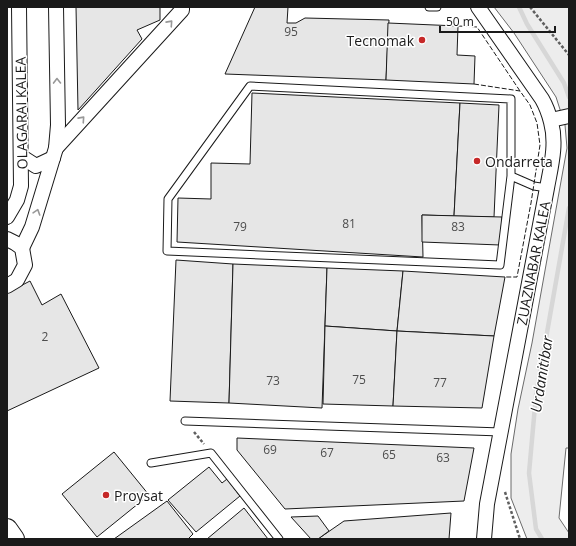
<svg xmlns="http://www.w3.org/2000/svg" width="576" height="546" font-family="'Open Sans',sans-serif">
<rect width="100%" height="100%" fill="#fff"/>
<!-- built -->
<path fill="#ededed" stroke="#6a6a6a" d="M 494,7 L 569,7 L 569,448 L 566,448 L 559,518 L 569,533 L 569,539 L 527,539 L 511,498 L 511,454 L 518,409 L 532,343 L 567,148 L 565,125 L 556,97 L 514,33 Z"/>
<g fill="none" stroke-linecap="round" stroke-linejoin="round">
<!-- stream -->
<g stroke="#d7d7d7" stroke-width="4.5">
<path d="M 519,7 L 527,24 L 564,83 L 569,97"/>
<path d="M 542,539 L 536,529 L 529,473 L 536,395 L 569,208"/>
</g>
</g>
<!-- building -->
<g fill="#e6e6e6" stroke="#1a1a1a">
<path d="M 76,7 L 160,7 L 160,20 L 137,30 L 142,39 L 78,110 Z"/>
<path d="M 255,7 L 288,7 L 287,23 L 296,23 L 305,18 L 389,20 L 386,80 L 225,74 Z"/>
<path d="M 388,23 L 458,26 L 457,55 L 475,56 L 474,84 L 386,80 Z"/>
<path d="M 252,93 L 460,103 L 454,216 L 422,215 L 423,257 L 177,242 L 178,198 L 211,199 L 211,163 L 250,164 Z"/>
<path d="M 460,103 L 499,105 L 494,217 L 454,216 Z"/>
<path d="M 422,215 L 502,217 L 500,245 L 422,242 Z"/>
<path d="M 176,260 L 233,264 L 229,403 L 170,401 Z"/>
<path d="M 233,264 L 327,268 L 322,408 L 229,403 Z"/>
<path d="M 327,268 L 403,271 L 397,331 L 325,326 Z"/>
<path d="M 403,271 L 505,277 L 494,336 L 397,331 Z"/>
<path d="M 30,281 L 42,305 L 61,294 L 99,368 L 7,411 L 7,293 Z"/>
<path d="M 325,326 L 397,331 L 393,406 L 323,404 Z"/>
<path d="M 397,331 L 494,336 L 482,408 L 393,406 Z"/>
<path d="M 237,438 L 474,448 L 464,501 L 285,509 L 237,450 Z"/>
<path d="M 114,452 L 149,495 L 97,537 L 62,494 Z"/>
<path d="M 209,467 L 222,483 L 227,479 L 240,496 L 196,532 L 168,500 Z"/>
<path d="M 167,501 L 193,534 L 188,539 L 114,539 Z"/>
<path d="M 244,508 L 268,539 L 207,539 Z"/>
<path d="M 451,513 L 449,539 L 318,539 L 344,521 Z"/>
<path d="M 318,516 L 329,531 L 318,539 L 311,539 L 291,517 Z"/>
</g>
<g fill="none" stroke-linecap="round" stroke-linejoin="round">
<!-- lane casing -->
<g stroke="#1a1a1a" stroke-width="9">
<g id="lane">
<path d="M 429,7 L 437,7"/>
<path d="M 511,176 L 500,265 L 167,251 L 168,199 L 250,86 L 511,99 L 511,176 L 534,186 L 547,188"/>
<path d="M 185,421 L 501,432"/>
<path d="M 151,463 L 211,453 L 279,539"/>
</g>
</g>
<!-- street casing -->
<g stroke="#1a1a1a" stroke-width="16">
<g id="street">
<path d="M 478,7 L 542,99 C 546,106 549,114 551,122 C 557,144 551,166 547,188 L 487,504 L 484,539"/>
<path d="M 551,120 L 569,116"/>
<path d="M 56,148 L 182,10 L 182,7"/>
<path d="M 22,157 L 36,166 L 53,158"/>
<path d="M 7,217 L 17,200 L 21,186 L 19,7"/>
<path d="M 7,239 L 15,243 L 22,248 L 25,265 L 17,280 L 7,286"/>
<path d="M 22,248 L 32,227 L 56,148 L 58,125 L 56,7"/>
</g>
</g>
<!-- secondary casing -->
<g stroke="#1a1a1a" stroke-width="22">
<path id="secondary" d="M 7,529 L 14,539"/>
</g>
<!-- path -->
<g stroke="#5f5f5f" stroke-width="2.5" stroke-dasharray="3 2" stroke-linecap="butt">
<path d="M 530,7 L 569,55"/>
<path d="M 194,432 L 204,444"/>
<path d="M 505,492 L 520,539"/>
</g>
<!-- lane -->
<use href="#lane" stroke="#fff" stroke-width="7"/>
<!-- street -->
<use href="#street" stroke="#fff" stroke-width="14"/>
<!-- secondary -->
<use href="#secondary" stroke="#fff" stroke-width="20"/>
<!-- fence -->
<g stroke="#1a1a1a" stroke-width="1" stroke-dasharray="5 2" stroke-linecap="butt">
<path d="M 458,26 L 477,27 L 520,91"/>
<path d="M 474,84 L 520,91 L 530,105 L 537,123 L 540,145 L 531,203 L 517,277 L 505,277"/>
</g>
</g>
<!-- one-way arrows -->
<defs><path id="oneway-chevron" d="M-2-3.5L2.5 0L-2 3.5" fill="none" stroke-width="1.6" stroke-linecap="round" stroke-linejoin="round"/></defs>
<g stroke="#989898">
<use href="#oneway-chevron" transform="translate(170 23) rotate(-48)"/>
<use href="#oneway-chevron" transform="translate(57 81) rotate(-91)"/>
<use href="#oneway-chevron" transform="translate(82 119) rotate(-48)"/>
<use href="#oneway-chevron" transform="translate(37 212) rotate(-72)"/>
</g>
<!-- markers -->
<g fill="#c62828" stroke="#fff" stroke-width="1.5">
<circle cx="422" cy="40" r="4"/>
<circle cx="477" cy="161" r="4"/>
<circle cx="106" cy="495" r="4"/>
</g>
<g text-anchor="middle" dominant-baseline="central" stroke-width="3" stroke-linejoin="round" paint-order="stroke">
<!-- number labels -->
<g font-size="12" fill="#4d4d4d">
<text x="291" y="31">95</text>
<text x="349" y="223">81</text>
<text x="240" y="226">79</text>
<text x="458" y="226">83</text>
<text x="45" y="336">2</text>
<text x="359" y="379">75</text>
<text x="273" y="380">73</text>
<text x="440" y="382">77</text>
<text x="270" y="449">69</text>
<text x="327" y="452">67</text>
<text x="389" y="454">65</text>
<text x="443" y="457">63</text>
</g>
<!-- poi labels -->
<g font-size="14" fill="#1a1a1a" stroke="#fff" text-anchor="start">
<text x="414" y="40" text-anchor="end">Tecnomak</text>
<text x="485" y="161">Ondarreta</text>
<text x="114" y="495">Proysat</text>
</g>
<!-- street labels -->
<g font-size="14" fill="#1a1a1a" stroke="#fff">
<text transform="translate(21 113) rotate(-91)">OLAGARAI KALEA</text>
<text transform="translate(533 263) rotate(-79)">ZUAZNABAR KALEA</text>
</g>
<!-- water labels -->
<g font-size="15" font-style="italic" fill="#1a1a1a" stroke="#fff">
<text transform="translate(541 374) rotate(-81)">Urdanitibar</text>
</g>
</g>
<!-- border -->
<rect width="576" height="546" fill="none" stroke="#1a1a1a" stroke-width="16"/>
<!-- scale -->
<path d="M440 26v6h115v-6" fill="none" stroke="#1a1a1a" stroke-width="2"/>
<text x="446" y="26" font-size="12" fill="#1a1a1a" stroke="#ffffff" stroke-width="3" paint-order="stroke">50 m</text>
</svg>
